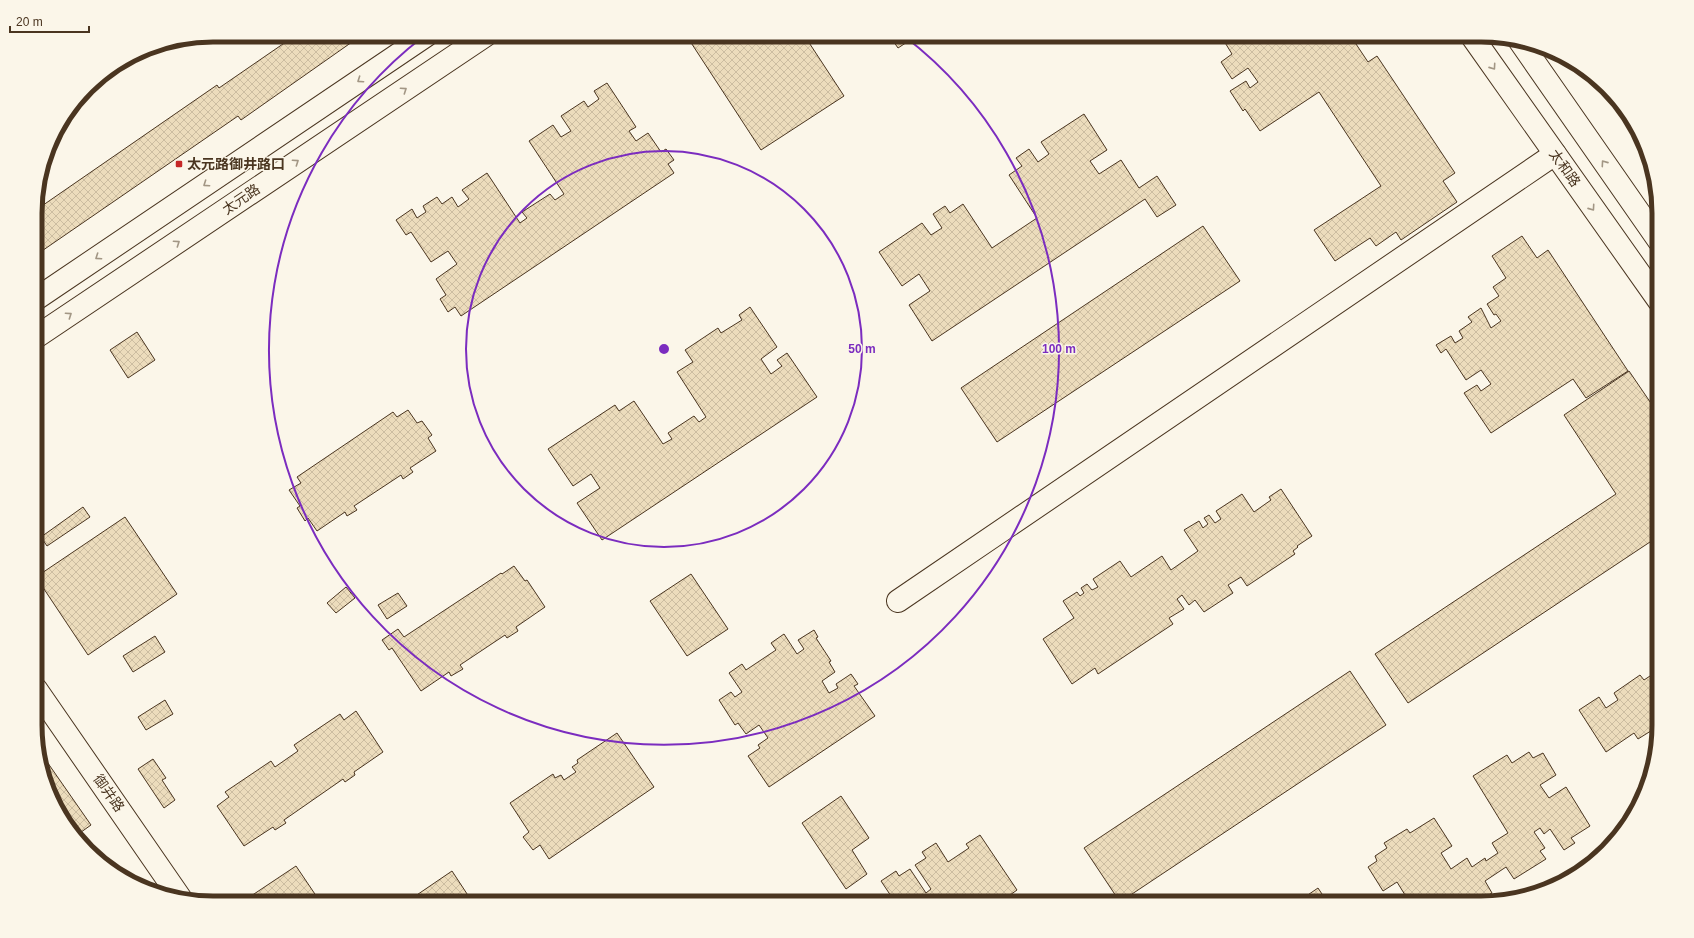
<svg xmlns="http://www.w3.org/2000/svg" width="1694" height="938" font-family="Helvetica,'Noto Sans SC',sans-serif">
<defs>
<pattern id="building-cross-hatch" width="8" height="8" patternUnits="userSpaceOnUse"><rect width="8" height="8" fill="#ecdcbc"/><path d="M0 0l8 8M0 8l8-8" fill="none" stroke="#ccbda1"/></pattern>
</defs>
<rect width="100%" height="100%" fill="#fbf6e9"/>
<!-- building -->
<g fill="url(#building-cross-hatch)" stroke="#4a3520">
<path d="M 296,35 L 362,35 L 241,120 L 238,116 L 36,255 L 36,210 L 217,85 L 219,88 Z"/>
<path d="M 686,35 L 804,35 L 844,96 L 761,150 Z"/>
<path d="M 889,35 L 918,35 L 898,48 Z"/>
<path d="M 924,35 L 932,35 L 926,39 Z"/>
<path d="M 1228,35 L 1317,35 L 1320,40 L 1328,35 L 1350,35 L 1368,62 L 1377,56 L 1455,173 L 1443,181 L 1457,202 L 1401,240 L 1396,232 L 1376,246 L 1370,238 L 1335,261 L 1314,230 L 1381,186 L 1319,92 L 1260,131 L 1245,109 L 1243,111 L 1230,91 L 1246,81 L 1250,88 L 1258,82 L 1248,68 L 1232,79 L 1221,62 L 1232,54 L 1224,41 L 1230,37 Z"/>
<path d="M 607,83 L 636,127 L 629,131 L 636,141 L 648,133 L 661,152 L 666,149 L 674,160 L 668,164 L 674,173 L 461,316 L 455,307 L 448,312 L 440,299 L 446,295 L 436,279 L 457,264 L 448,251 L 431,262 L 411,232 L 406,235 L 396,220 L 412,209 L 417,218 L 426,212 L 423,206 L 437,197 L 442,204 L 452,197 L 458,207 L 469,199 L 462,190 L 487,173 L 520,223 L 527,218 L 522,212 L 550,194 L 555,200 L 564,194 L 529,141 L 553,125 L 561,137 L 571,131 L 561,116 L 584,101 L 588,107 L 599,99 L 594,91 Z"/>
<path d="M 1084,114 L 1107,150 L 1090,161 L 1099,174 L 1121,160 L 1139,188 L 1157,176 L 1176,205 L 1157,217 L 1145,199 L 932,341 L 909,305 L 930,291 L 919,274 L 902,286 L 879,252 L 922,223 L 931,235 L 942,228 L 933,214 L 945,206 L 950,213 L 963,204 L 992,248 L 1037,218 L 1009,175 L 1022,166 L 1016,158 L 1029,149 L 1038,162 L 1049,154 L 1041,142 Z"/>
<path d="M 1203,226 L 1240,281 L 997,442 L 961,388 Z"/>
<path d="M 1522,236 L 1537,258 L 1548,250 L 1628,371 L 1586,398 L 1573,379 L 1491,433 L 1464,393 L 1477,385 L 1481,391 L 1491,384 L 1481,370 L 1466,380 L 1446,349 L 1441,353 L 1436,345 L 1451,336 L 1455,343 L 1463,338 L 1459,331 L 1472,322 L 1468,317 L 1481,308 L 1491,328 L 1501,321 L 1496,314 L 1494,315 L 1487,304 L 1499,296 L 1493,287 L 1506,278 L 1492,256 Z"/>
<path d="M 750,307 L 777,347 L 761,359 L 771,374 L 782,366 L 777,360 L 787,353 L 817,397 L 602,540 L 577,503 L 600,488 L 591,474 L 573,486 L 548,449 L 615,405 L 619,411 L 634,401 L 663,444 L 672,439 L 668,433 L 694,416 L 699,422 L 706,417 L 677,372 L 693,362 L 685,350 L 718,328 L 721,333 L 742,320 L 739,315 Z"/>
<path d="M 137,332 L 155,360 L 128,378 L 110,350 Z"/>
<path d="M 1629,371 L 1659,415 L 1659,536 L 1408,703 L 1375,654 L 1616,494 L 1564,415 Z"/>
<path d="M 408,410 L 417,423 L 422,421 L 432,435 L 428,438 L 436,451 L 410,468 L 413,472 L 403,479 L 401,475 L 354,506 L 357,510 L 347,516 L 345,512 L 317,531 L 308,518 L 305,521 L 297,508 L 300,506 L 289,490 L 301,483 L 297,477 L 393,412 L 397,417 Z"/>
<path d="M 1281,489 L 1312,536 L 1297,546 L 1298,547 L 1293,551 L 1295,554 L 1247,586 L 1241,577 L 1228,585 L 1233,593 L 1204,612 L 1195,600 L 1189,605 L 1182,595 L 1177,599 L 1184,609 L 1169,618 L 1173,624 L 1098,674 L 1095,668 L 1072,684 L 1043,639 L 1074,618 L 1063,601 L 1077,592 L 1080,596 L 1084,593 L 1081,588 L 1087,584 L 1092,590 L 1098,587 L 1093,579 L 1120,561 L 1131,577 L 1162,556 L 1171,570 L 1198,551 L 1184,530 L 1199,521 L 1203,528 L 1208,524 L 1204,518 L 1209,515 L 1215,523 L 1221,519 L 1216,511 L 1242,494 L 1254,512 L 1271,500 L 1269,497 Z"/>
<path d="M 83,507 L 90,517 L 47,546 L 41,537 Z"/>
<path d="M 125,517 L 177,594 L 88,655 L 36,577 Z"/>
<path d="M 514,566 L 525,581 L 527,580 L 545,607 L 516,627 L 518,631 L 507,638 L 505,635 L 460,665 L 463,669 L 451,676 L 449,672 L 421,691 L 392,648 L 389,650 L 382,640 L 398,629 L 404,637 L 501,573 L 502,574 Z"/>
<path d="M 691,574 L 728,629 L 687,656 L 650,601 Z"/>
<path d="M 346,587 L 355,598 L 336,613 L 327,603 Z"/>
<path d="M 398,593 L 407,606 L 387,619 L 378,605 Z"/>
<path d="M 814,630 L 818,637 L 816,638 L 831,661 L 829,662 L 835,672 L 822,681 L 829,693 L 838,688 L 836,684 L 851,674 L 858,684 L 854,686 L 875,716 L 769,787 L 748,756 L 760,748 L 758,745 L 768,738 L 759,725 L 746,734 L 738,723 L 735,725 L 719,700 L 731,692 L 735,697 L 742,692 L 729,673 L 742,664 L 746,670 L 776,650 L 771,643 L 784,634 L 797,654 L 804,649 L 798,640 Z"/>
<path d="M 155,636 L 165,652 L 133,672 L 123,656 Z"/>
<path d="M 1659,657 L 1659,665 L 1655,660 Z"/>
<path d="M 1659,670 L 1659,733 L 1657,734 L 1654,729 L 1638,739 L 1634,733 L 1606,752 L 1579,710 L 1599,697 L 1606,708 L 1618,700 L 1614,693 L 1640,675 L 1644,680 Z"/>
<path d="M 1350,671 L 1386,725 L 1120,902 L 1084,848 Z"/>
<path d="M 165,700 L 173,714 L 146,730 L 138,717 Z"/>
<path d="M 356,711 L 383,752 L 354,772 L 355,775 L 345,782 L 343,779 L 284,820 L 286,823 L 275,830 L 273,827 L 244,846 L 217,806 L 229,797 L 225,792 L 271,761 L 275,767 L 298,751 L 294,745 L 340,714 L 344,720 Z"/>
<path d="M 617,733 L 654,787 L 549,859 L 540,845 L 533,850 L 523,837 L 529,832 L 510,803 L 553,774 L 555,778 L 561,775 L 564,780 L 576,772 L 572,767 L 578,763 L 577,760 Z"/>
<path d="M 36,746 L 91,825 L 77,835 L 65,824 Z"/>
<path d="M 1529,752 L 1533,758 L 1543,753 L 1556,775 L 1540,785 L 1549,798 L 1566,787 L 1590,826 L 1571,838 L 1575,843 L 1564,850 L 1550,829 L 1544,834 L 1540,828 L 1534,832 L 1545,848 L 1540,851 L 1546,859 L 1514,879 L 1506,867 L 1485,881 L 1492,893 L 1476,903 L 1445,903 L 1441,897 L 1435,901 L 1437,903 L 1410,903 L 1397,882 L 1383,891 L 1368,867 L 1377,861 L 1375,856 L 1387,848 L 1384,843 L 1407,829 L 1410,833 L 1434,818 L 1452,846 L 1441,853 L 1451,869 L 1467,858 L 1472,867 L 1485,858 L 1486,861 L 1498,853 L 1492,843 L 1508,833 L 1473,776 L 1507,755 L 1512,763 Z"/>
<path d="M 153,759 L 166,778 L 162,780 L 175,800 L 164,808 L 138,769 Z"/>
<path d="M 841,796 L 869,838 L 852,850 L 867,874 L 846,889 L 802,823 Z"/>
<path d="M 980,835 L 1017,890 L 999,903 L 887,903 L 893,899 L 881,881 L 896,871 L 899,876 L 910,869 L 926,893 L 931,889 L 915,865 L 926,858 L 922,852 L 936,843 L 948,862 L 969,848 L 966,844 Z"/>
<path d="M 296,866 L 321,903 L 256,903 L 251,896 Z"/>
<path d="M 452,871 L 473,903 L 405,903 Z"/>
<path d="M 1318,888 L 1328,903 L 1296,903 Z"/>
</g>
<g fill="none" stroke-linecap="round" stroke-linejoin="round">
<!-- minor casing -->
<g stroke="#4a3520" stroke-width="24">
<path id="minor" d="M 898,601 L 1555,154"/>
</g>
<!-- tertiary casing -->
<g stroke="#4a3520" stroke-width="24">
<path id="tertiary" d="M 36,689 L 181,899"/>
</g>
<!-- secondary casing -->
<g stroke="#4a3520" stroke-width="24">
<g id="secondary">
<path d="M 1471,35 L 1659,301"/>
<path d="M 1519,40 L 1659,241"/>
<path d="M 36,299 L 427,35"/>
<path d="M 36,337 L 486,35"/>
</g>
</g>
<!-- minor -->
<use href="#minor" stroke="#fbf6e9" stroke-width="22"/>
<!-- tertiary -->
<use href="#tertiary" stroke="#fbf6e9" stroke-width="22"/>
<!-- secondary -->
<use href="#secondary" stroke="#fbf6e9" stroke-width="22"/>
</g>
<!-- one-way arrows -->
<defs><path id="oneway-chevron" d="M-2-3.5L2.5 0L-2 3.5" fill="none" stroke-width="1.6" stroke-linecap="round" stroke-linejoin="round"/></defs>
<g stroke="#a29684">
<use href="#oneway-chevron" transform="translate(1493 67) rotate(55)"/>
<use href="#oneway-chevron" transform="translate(360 80) rotate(146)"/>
<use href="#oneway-chevron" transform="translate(404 90) rotate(-34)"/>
<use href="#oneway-chevron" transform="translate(296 162) rotate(-34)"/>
<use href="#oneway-chevron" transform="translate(1604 163) rotate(-125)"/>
<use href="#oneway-chevron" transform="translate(206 184) rotate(146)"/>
<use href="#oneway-chevron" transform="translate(1592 208) rotate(55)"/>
<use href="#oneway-chevron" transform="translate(177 243) rotate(-34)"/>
<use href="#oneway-chevron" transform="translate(98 257) rotate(146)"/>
<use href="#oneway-chevron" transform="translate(69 315) rotate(-34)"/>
</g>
<!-- distance rings -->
<g fill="none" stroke="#7b2cbf" stroke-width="2">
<circle cx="664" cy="349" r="198"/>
<path d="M904 36A395 395 0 1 1 424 36"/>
</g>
<!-- markers -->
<rect fill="#c62828" stroke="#fbf6e9" stroke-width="1.5" x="175" y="160" width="8" height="8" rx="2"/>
<g text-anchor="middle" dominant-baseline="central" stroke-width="3" stroke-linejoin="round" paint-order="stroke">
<!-- poi labels -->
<g font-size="14" font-weight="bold" fill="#4a3520" stroke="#fbf6e9" text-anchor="start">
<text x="187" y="164">太元路御井路口</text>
</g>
<!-- street labels -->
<g font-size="14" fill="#4a3520" stroke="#fbf6e9">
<text transform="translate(1565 168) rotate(55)">太和路</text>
<text transform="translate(241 199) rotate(-34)">太元路</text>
<text transform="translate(109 793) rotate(55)">御井路</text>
</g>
</g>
<!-- crop -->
<path d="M0 0H1694V938H0ZM213 42H1481A171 171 0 0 1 1652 213V725A171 171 0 0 1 1481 896H213A171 171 0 0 1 42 725V213A171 171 0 0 1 213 42Z" fill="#fbf6e9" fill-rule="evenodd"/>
<path fill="none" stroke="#4a3520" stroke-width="5" d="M213 42H1481A171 171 0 0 1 1652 213V725A171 171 0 0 1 1481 896H213A171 171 0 0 1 42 725V213A171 171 0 0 1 213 42Z"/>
<circle cx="664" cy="349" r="6" fill="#7b2cbf" stroke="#fbf6e9" stroke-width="2"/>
<g font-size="12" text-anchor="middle" font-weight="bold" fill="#7b2cbf" stroke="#fbf6e9" stroke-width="3" stroke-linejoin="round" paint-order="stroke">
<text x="862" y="353">50 m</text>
<text x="1059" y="353">100 m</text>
</g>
<!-- scale -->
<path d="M10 26v6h79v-6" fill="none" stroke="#4a3520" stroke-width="2"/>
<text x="16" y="26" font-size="12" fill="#4a3520" stroke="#fbf6e9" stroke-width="3" paint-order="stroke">20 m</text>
</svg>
